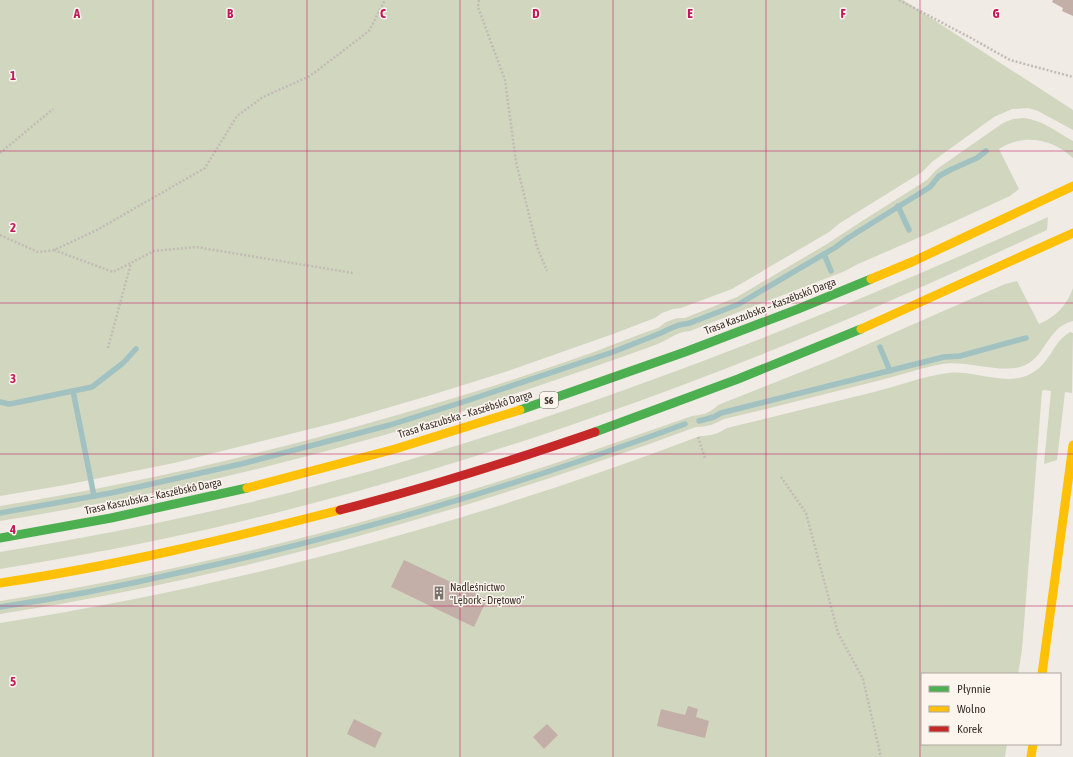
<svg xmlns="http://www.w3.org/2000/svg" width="1073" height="757" font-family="'Asap Condensed',sans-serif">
<rect width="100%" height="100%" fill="#f0ebe5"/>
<!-- green -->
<g fill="#d1d6bf">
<path d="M 0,0 L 903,0 L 1073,110 L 1073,130 L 1038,111 L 1028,108 L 1012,109 L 994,117 L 933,161 L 922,172 L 840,223 L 829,232 L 732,289 L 681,308 L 673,309 L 662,313 L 655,318 L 613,334 L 505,372 L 428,396 L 342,421 L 174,463 L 65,485 L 0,496 Z"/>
<path d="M 1024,118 C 1042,120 1057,132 1073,141 L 1073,158 C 1053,139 1023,133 999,149 L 1019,189 L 1010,196 L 927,234 L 858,264 L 845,271 L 690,331 C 679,332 673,336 664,341 C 654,346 643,349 633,353 C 577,373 520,392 463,411 C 312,459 156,496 0,521 L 0,506 C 154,481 305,444 454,398 C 501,384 548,368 594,352 C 615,344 637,335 658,328 L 666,322 L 677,318 L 685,318 L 737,297 L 827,244 L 862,221 L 927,180 L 937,169 L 1003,123 L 1013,119 Z"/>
<path d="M 1048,217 L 1047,230 C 973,264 899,298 824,329 C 694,383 562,431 427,471 C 337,498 245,522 153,541 C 102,552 51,560 0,569 L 0,552 C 97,536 193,517 288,493 C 549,427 802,328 1048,217 Z"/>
<path d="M 1017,281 L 1039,324 C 1056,317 1067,305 1073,288 L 1073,321 C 1046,327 1046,360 1020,367 C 998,373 966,360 942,364 C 920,368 898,376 877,381 C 826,394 775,407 724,419 C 715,424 707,427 696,427 C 470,510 238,577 0,614 L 0,601 C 141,578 281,546 418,506 C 511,479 601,448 692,416 C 703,415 710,413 718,405 L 834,359 L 1005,284 Z"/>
<path d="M 1070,332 L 1073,333 L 1072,393 L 1065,392 L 1057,460 L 1044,464 L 1051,391 L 1044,390 L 1042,391 L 1022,650 L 1018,674 L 922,674 L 922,744 L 1007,744 L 1005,757 L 0,757 L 0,623 C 239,585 474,522 700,436 C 710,436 718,434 727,428 C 776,416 825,404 874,392 C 898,386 923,376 948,373 C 973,370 1001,385 1026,376 C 1051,366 1051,343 1070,332 Z"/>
</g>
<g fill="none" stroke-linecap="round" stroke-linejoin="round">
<!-- stream -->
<g stroke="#a1c2c1" stroke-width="5.5">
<path d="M 898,206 L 909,230"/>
<path d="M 824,254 L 831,271"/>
<path d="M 880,347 L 890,371"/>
<path d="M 73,391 L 94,496"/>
<path d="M 0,402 L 9,404 L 15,403 L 92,387 L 123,363 L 136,349"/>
<path d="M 699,421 L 714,417 L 721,413 L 944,357 L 960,356 L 1026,338"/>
<path d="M 0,513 L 111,493 L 241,464 L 390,425 L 463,402 L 613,352 L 661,333 L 669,329 L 679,325 L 690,323 L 739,304 L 836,247 L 848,238 L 930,187 L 939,176 L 952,169 L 977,158 L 986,151"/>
<path d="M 0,607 C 61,598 122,586 182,572 C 353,535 521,484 685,424"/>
</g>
</g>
<!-- building -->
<g fill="#c3afa7">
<path d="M 1053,0 L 1073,0 L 1073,16 L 1062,11 L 1063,8 L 1052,2 Z"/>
<path d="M 404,560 L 487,599 L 474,627 L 391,587 Z"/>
<path d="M 688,706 L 698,709 L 696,717 L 709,721 L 705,738 L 657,726 L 661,709 L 685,715 Z"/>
<path d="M 354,719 L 382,733 L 375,748 L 347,734 Z"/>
<path d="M 547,724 L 558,735 L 544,749 L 533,737 Z"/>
</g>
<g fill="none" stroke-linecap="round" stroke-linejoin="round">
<!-- path -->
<g stroke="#c2bbb6" stroke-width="2.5" stroke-dasharray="2 2" stroke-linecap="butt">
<path d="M 479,0 L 478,7 L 505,80 L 516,162 L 537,247 L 547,271"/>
<path d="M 899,0 L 971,38 L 1010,60 L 1073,77"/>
<path d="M 0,153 L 53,109"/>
<path d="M 0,235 L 38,252 L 54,250 L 97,230 L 205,168 L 237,116 L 263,97 L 310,76 L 369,31 L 385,0"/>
<path d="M 54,250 L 113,272 L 154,251 L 196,247 L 353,273"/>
<path d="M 108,348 L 131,263"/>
<path d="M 698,437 L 705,458"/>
<path d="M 781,477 L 806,513 L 838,633 L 863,679 L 881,757"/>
</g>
<!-- fast -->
<g stroke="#4caf50" stroke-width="9">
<path d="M 520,410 L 685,352 L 798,309 L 871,279"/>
<path d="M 595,432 L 738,379 L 861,329"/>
<path d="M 0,538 L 111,518 L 247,488"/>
</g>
<!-- slow -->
<g stroke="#ffc107" stroke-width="9">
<path d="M 871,279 L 914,261 L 1073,186"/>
<path d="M 861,329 L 1073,233"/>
<path d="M 247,488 L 395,449 L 520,410"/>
<path d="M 0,583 C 115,566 228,539 340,510"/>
<path d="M 1042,674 L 1073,445"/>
<path d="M 1031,757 L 1033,744"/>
</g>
<!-- jam -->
<path stroke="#c62828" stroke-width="9" d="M 340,510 C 426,488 511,461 595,432"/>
</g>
<!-- grid -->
<path fill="none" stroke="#c2185b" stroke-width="1" stroke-opacity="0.55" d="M 153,0 L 153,757M 307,0 L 307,757M 460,0 L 460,757M 613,0 L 613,757M 766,0 L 766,757M 920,0 L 920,757M 0,151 L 1073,151M 0,303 L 1073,303M 0,454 L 1073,454M 0,606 L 1073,606"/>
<!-- icons -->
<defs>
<g id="building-bare" transform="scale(1.08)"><path d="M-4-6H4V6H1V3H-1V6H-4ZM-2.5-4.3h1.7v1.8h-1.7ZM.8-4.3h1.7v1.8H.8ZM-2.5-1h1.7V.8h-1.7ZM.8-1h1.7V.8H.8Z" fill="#7a716c" stroke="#fbf5ee" stroke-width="2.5" paint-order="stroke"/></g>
</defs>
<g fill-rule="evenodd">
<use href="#building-bare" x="439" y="593"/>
</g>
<g text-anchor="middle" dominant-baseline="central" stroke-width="3" stroke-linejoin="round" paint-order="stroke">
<!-- shield labels -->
<rect fill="#fbf5ee" stroke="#756b66" stroke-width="1" x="540" y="392" width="18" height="16" rx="3"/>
<g font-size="10" font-weight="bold" fill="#3b302b">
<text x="549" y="400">S6</text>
</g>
<!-- street labels -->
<g font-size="11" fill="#3b302b" stroke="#fbf5ee">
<text transform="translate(770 306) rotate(-21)">Trasa Kaszubska – Kaszëbskô Darga</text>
<text transform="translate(465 414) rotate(-17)">Trasa Kaszubska – Kaszëbskô Darga</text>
<text transform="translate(153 496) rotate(-12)">Trasa Kaszubska – Kaszëbskô Darga</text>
</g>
<!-- poi labels -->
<g font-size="11" fill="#3b302b" stroke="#fbf5ee" text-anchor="start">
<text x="450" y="587">Nadleśnictwo<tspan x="450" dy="13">"Lębork - Drętowo"</tspan></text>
</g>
</g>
<g font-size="13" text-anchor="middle" font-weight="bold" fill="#c2185b" stroke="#fbf5ee" stroke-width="3" stroke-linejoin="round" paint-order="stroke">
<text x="77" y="18">A</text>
<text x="230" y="18">B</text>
<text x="383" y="18">C</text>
<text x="536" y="18">D</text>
<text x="690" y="18">E</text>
<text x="843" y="18">F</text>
<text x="996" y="18">G</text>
<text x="13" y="80">1</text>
<text x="13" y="232">2</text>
<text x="13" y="383">3</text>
<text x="13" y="534">4</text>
<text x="13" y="686">5</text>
</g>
<!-- legend -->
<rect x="921" y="673" width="140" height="72" fill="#fbf5ee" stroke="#aea6a0"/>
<rect x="929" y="686" width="20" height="6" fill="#4caf50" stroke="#aea6a0"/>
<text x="957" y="693" font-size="12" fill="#3b302b">Płynnie</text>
<rect x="929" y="706" width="20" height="6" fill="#ffc107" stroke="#aea6a0"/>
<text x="957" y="713" font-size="12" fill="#3b302b">Wolno</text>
<rect x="929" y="726" width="20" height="6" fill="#c62828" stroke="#aea6a0"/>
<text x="957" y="733" font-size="12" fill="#3b302b">Korek</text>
</svg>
